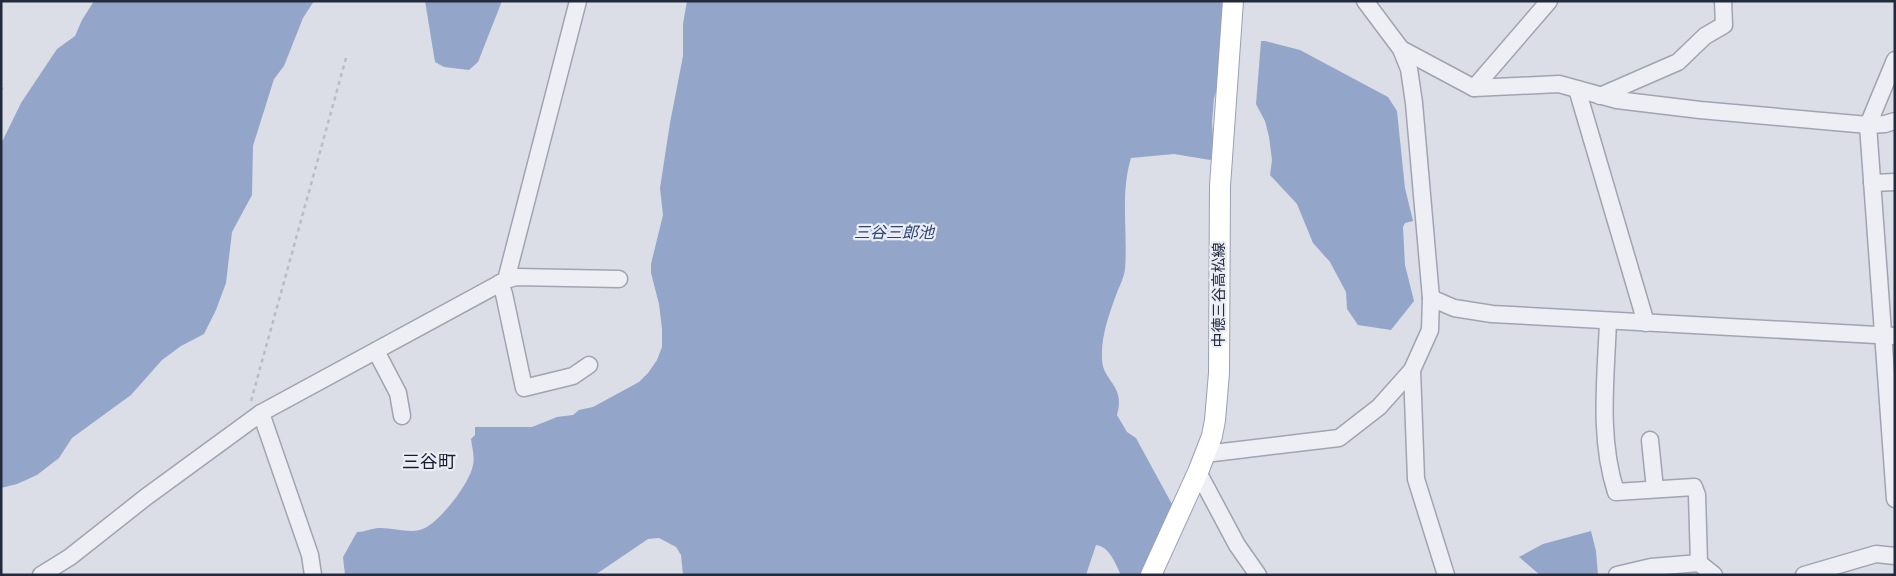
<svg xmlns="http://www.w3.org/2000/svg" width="1896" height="576" font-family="'DejaVu Sans','Noto Sans JP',sans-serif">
<rect width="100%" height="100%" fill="#dbdee7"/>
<!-- water -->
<g fill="#93a6ca">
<path d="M 94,1 L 314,1 L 303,18 L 284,66 L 274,79 L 253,146 L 252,195 L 232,232 L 226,283 L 216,310 L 204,334 L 181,346 L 162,360 L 131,395 L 72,438 L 59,458 L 37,475 L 17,484 L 1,488 L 1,144 L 21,103 L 57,49 L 75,36 L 82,20 Z"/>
<path d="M 425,1 L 502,1 L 478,62 L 469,70 L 444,67 L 435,62 Z"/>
<path d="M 687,1 L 1224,1 L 1219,84 L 1214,98 L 1212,122 L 1214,157 L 1210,160 L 1174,154 L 1131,158 C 1120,194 1128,232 1125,269 C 1124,278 1119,287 1116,295 C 1109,315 1101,336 1102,358 C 1102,382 1126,384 1117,415 L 1127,432 L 1136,438 L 1173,506 L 1140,575 L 1121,575 C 1115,563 1110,547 1096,545 L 1086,575 L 683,575 L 681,555 L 676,547 L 659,538 L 648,539 L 595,575 L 345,575 L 343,557 L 357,532 C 365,532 372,528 379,528 C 393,527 412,535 425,528 C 441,520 470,483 473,465 C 475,456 472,448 471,439 L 475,435 L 475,427 L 532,427 L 557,417 L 573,415 L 579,410 L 593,407 L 639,382 L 648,373 L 657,360 L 662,347 L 662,329 L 659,304 L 651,273 L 651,264 L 663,215 L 660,188 L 670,123 L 683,56 L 683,24 Z"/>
<path d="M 1261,41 L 1265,41 L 1300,50 L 1388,97 L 1397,111 L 1405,188 L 1413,221 L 1405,223 L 1403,227 L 1405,265 L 1414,301 L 1391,330 L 1358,325 L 1347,309 L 1346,292 L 1330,262 L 1313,243 L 1297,204 L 1270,175 L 1272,160 L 1269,137 L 1265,121 L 1256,104 Z"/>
<path d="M 1591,531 L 1596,551 L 1598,575 L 1540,575 L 1519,557 L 1543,544 Z"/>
</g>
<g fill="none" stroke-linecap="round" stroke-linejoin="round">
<!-- minor casing -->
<g stroke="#a0a4b1" stroke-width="19">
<g id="minor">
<path d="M 1401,49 L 1474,88 L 1559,84 L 1617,100 L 1700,110 L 1868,125 L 1895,499"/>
<path d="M 1895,60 L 1868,125 L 1885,124 L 1895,121"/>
<path d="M 1474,88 L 1549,1"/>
<path d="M 1577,89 L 1646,323"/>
<path d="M 1600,96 L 1678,62 L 1705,36 L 1724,25 L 1723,1"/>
<path d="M 1872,183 L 1895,182"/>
<path d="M 506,280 L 516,277 L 619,279"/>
<path d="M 500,283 L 504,294 L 524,388 L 573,376 L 589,365"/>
<path d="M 1431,298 L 1454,308 L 1492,314 L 1895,336"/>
<path d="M 1608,321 C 1606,377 1598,437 1616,492 L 1694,487 L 1697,495 L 1699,563 L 1714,575"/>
<path d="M 376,351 L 398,393 L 402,416"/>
<path d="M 1412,370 L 1416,479 L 1446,575"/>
<path d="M 261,413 L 506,280 L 578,1"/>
<path d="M 1650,440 L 1655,489"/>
<path d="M 1205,454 L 1339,438 L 1379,407 L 1412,370 L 1430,330 L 1431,298 L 1414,103 L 1409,69 L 1401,49 L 1365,1"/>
<path d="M 1198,472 L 1237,545 L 1258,575"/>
<path d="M 41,575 L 70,557 L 146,497 L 261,413 L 310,555 L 313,575"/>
<path d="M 1617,575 L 1651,567 L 1699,563"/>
<path d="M 1804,575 L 1876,554 L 1895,556"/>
</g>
</g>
<!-- major casing -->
<g stroke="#99a0b3" stroke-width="22">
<path id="major" d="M 1151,575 L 1198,472 L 1212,436 L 1215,420 L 1219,373 L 1220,186 L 1233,1"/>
</g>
<!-- path -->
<g stroke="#b9bcc5" stroke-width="2.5" stroke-dasharray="4 4" stroke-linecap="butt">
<path d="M 1,88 L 3,89"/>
<path d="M 251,401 L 346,58"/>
</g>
<!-- minor -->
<use href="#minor" stroke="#eeeff5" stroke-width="16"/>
<!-- major -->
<use href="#major" stroke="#fff" stroke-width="20"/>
</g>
<g text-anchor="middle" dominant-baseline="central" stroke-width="4.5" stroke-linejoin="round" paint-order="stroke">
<!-- street labels -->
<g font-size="15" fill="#242a3d" stroke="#eaedf4">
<text transform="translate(1219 295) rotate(-90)">中徳三谷高松線</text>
</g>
<!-- water labels -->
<g font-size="16" font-style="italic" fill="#2c4374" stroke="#eaedf4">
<text x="894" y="232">三谷三郎池</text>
</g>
<!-- quarter labels -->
<g font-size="18" fill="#171c2e" stroke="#eaedf4">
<text x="429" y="461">三谷町</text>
</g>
</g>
<!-- border -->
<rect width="1896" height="576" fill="none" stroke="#242a3d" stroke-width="5"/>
</svg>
